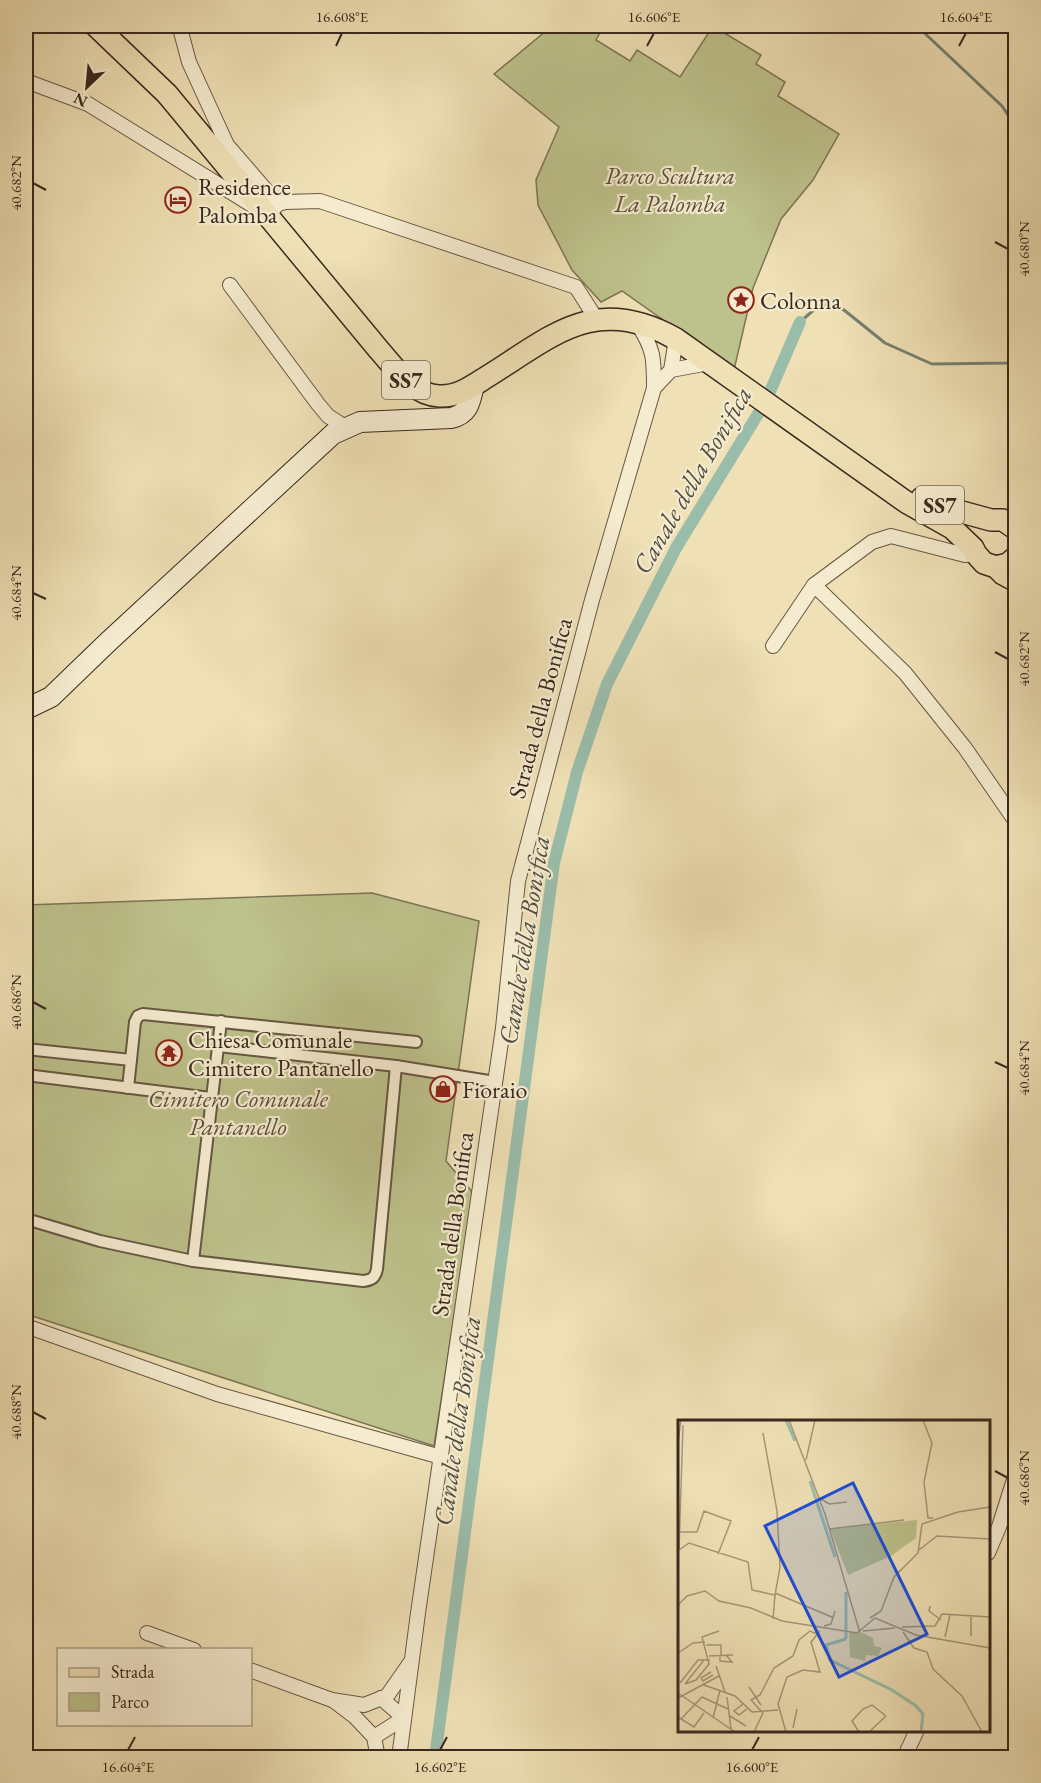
<svg xmlns="http://www.w3.org/2000/svg" width="1041" height="1783" font-family="'EB Garamond',serif">
<rect width="100%" height="100%" fill="#efe0b5"/>
<filter id="stains"><feTurbulence type="fractalNoise" baseFrequency=".00333" numOctaves="4"/><feColorMatrix values="0 0 0 0 .2 0 0 0 0 .09 0 0 0 0 .02 0 0 0 .5 -.17"/></filter>
<radialGradient id="worn" r=".72"><stop offset=".6" stop-color="#630" stop-opacity="0"/><stop offset="1" stop-color="#630" stop-opacity=".3"/></radialGradient>
<!-- green -->
<g fill="#bdc18b" stroke="#7c7454" stroke-width="1.5">
<path d="M 552,26 L 596,26 L 602,29 L 596,40 L 630,61 L 637,50 L 680,77 L 713,26 L 761,55 L 756,64 L 785,82 L 778,96 L 839,134 L 813,180 L 781,219 L 753,288 L 734,370 L 622,291 L 601,302 L 572,270 L 538,205 L 536,180 L 559,127 L 494,74 Z"/>
<path d="M 372,893 L 479,921 L 446,1161 L 473,1193 L 434,1446 L 26,1314 L 26,905 Z"/>
</g>
<g fill="none" stroke-linecap="round" stroke-linejoin="round">
<!-- stream -->
<g stroke="#748172" stroke-width="3">
<path d="M 917,26 L 1002,106 L 1016,127"/>
<path d="M 800,322 L 816,308 L 828,304 L 844,310 L 885,343 L 932,364 L 1009,363 L 1016,359"/>
</g>
<!-- canal -->
<path stroke="#9abdab" stroke-width="12" d="M 435,1758 L 554,863 L 577,772 L 607,684 L 676,548 L 766,401 L 800,322"/>
<!-- pedestrian casing -->
<g stroke="#675643" stroke-width="14">
<g id="pedestrian">
<path d="M 218,1046 L 396,1066 L 495,1082"/>
<path d="M 26,1049 L 131,1060"/>
<path d="M 26,1075 L 211,1098"/>
<path d="M 128,1088 L 135,1022 L 138,1016 L 143,1014 L 416,1042"/>
<path d="M 26,1219 L 100,1241 L 193,1261 L 363,1281 C 372,1280 375,1278 377,1269 L 396,1066"/>
<path d="M 193,1261 L 221,1021"/>
</g>
</g>
<!-- minor casing -->
<g stroke="#675643" stroke-width="16">
<g id="minor">
<path d="M 181,26 L 181,32 L 189,62 L 227,145 L 278,204"/>
<path d="M 26,81 L 88,104 L 268,215 L 278,204 L 285,202 L 320,201 L 576,287 L 597,320"/>
<path d="M 230,285 L 318,404 L 328,416 L 345,427"/>
<path d="M 671,370 L 709,363"/>
<path d="M 654,388 L 671,370 L 676,339"/>
<path d="M 814,585 L 905,673 L 965,748 L 1016,822"/>
<path d="M 773,646 L 814,585 L 872,542 L 891,536 L 965,555 L 976,554"/>
<path d="M 26,1326 L 217,1394 L 441,1457"/>
<path d="M 988,1553 L 999,1527 L 1016,1473"/>
<path d="M 147,1633 L 194,1650"/>
<path d="M 250,1670 L 332,1700 L 364,1705 L 387,1696 L 410,1663"/>
<path d="M 334,1701 L 355,1717 L 374,1737 L 378,1758"/>
<path d="M 374,1737 L 404,1718 L 381,1698"/>
<path d="M 399,1758 L 418,1613 L 503,1028 L 518,881 L 592,600 L 654,388 C 654,358 654,349 637,323"/>
<path d="M 904,1758 L 917,1730"/>
</g>
</g>
<!-- secondary casing -->
<g stroke="#3a281d" stroke-width="22">
<path id="secondary" d="M 26,709 L 51,697 L 108,642 L 333,434 L 360,422 L 451,418 C 469,414 470,402 474,385"/>
</g>
<!-- primary casing -->
<g stroke="#3a281d" stroke-width="24">
<g id="primary">
<path d="M 96,26 L 167,94 L 379,350 C 395,368 413,395 439,396 C 457,397 471,387 485,378 C 553,336 594,293 676,339 L 906,502 L 952,528 L 973,548 L 976,554 L 984,563 L 996,567 L 1003,574 L 1016,581"/>
<path d="M 922,498 L 947,508 L 991,520 L 1003,520 L 1016,529"/>
<path d="M 996,567 L 1008,564 L 1016,557"/>
</g>
</g>
<!-- pedestrian -->
<use href="#pedestrian" stroke="#f5ebcf" stroke-width="10"/>
<!-- minor -->
<use href="#minor" stroke="#f5ebcf" stroke-width="14"/>
<!-- secondary -->
<use href="#secondary" stroke="#f5ebcf" stroke-width="20"/>
<!-- primary -->
<use href="#primary" stroke="#efe0b5" stroke-width="21"/>
</g>
<!-- ticks -->
<path fill="none" stroke="#3a281d" stroke-width="2" d="M 336,46 L 342,33M 647,46 L 654,33M 959,46 L 966,33M 33,183 L 46,190M 995,242 L 1008,249M 33,593 L 46,599M 995,652 L 1008,659M 33,1002 L 46,1009M 995,1062 L 1008,1068M 33,1412 L 46,1419M 995,1471 L 1008,1478M 128,1750 L 135,1737M 440,1750 L 447,1737M 752,1750 L 759,1737"/>
<!-- icons -->
<defs>
<g id="hotel-ring" transform="scale(1.35)"><circle r="9.5" fill="#f5ebcf" stroke="#8f2418" stroke-width="1.5"/><path d="M-6-4.5h1.5V1H6V5H4.5V3h-9V5H-6ZM-4 0a1.8 1.8 0 1 1 3.6 0ZM.5 0V-2.5h3Q6-2.5 6 0Z" fill="#8f2418"/></g>
<g id="sight-ring" transform="scale(1.35)"><circle r="9.5" fill="#f5ebcf" stroke="#8f2418" stroke-width="1.5"/><path d="M0-6L1.8-2.2L6-1.7L2.9 1.2L3.7 5.4L0 3.3L-3.7 5.4L-2.9 1.2L-6-1.7L-1.8-2.2Z" fill="#8f2418"/></g>
<g id="temple-ring" transform="scale(1.35)"><circle r="9.5" fill="#f5ebcf" stroke="#8f2418" stroke-width="1.5"/><path d="M0-6L5-2H3V0L6.5 2.5H4V6H1.5V3h-3V6H-4V2.5H-6.5L-3 0V-2H-5Z" fill="#8f2418"/></g>
<g id="shop-ring" transform="scale(1.35)"><circle r="9.5" fill="#f5ebcf" stroke="#8f2418" stroke-width="1.5"/><path d="M-5-2.5h2.3a2.7 3.5 0 0 1 5.4 0H5L5.5 6h-11ZM-1.5-2.5h3a1.5 2.3 0 0 0-3 0Z" fill="#8f2418"/></g>
</defs>
<g fill-rule="evenodd">
<use href="#hotel-ring" x="178" y="200"/>
<use href="#sight-ring" x="741" y="300"/>
<use href="#temple-ring" x="169" y="1053"/>
<use href="#shop-ring" x="443" y="1089"/>
</g>
<g text-anchor="middle" dominant-baseline="central" stroke-width="4.5" stroke-linejoin="round" paint-order="stroke">
<!-- shield labels -->
<g fill="#f5ebcf" stroke="#726252" stroke-width="1.5">
<rect x="382" y="361" width="48" height="38" rx="4.5"/>
<rect x="916" y="486" width="48" height="38" rx="4.5"/>
</g>
<g font-size="22" font-weight="bold" fill="#3a281d">
<text x="406" y="380">SS7</text>
<text x="940" y="505">SS7</text>
</g>
<!-- park labels -->
<g font-size="24" font-style="italic" fill="#5b4e38" stroke="#f5ebcf">
<text x="670" y="175">Parco Scultura<tspan x="670" dy="28">La Palomba</tspan></text>
<text x="238" y="1098">Cimitero Comunale<tspan x="238" dy="28">Pantanello</tspan></text>
</g>
<!-- poi labels -->
<g font-size="24" fill="#3a281d" stroke="#f5ebcf" text-anchor="start">
<text x="198" y="186">Residence<tspan x="198" dy="28">Palomba</tspan></text>
<text x="760" y="300">Colonna</text>
<text x="188" y="1039">Chiesa Comunale<tspan x="188" dy="28">Cimitero Pantanello</tspan></text>
<text x="462" y="1089">Fioraio</text>
</g>
<!-- street labels -->
<g font-size="24" fill="#3a281d" stroke="#f5ebcf">
<text transform="translate(540 708) rotate(-75)">Strada della Bonifica</text>
<text transform="translate(452 1224) rotate(-82)">Strada della Bonifica</text>
</g>
<!-- water labels -->
<g font-size="26" font-style="italic" fill="#524d40" stroke="#f5ebcf">
<text transform="translate(692 480) rotate(-60)">Canale della Bonifica</text>
<text transform="translate(524 940) rotate(-81)">Canale della Bonifica</text>
<text transform="translate(457 1421) rotate(-82)">Canale della Bonifica</text>
</g>
</g>
<!-- overview -->
<g transform="translate(678 1420)">
<rect width="312" height="312" fill="#efe0b5"/>
<path d="M 239,100 L 238,118 L 213,136 L 170,155 L 152,109 ZM 171,213 L 185,213 L 195,218 L 196,226 L 204,228 L 200,236 L 188,235 L 187,241 L 172,237 Z" fill="#bdc18b"/>
<path fill="none" stroke="#9abdab" stroke-width="3" d="M 108,0 L 117,21M 132,61 L 157,137M 168,219 L 148,225 L 152,240 L 214,270 L 238,286 L 245,294 L 243,312M 168,219 L 168,172"/>
<path fill="none" stroke="#a79678" stroke-width="1.5" d="M 111,0 L 147,94 L 182,213M 245,0 L 254,23 L 246,62 L 250,98 L 255,98M 85,13 L 99,91 L 102,147 L 97,175M 0,22 L 3,0M 128,40 L 137,0M 143,79 L 151,84 L 169,82M 151,109 L 226,100M 1,112 L 19,112 L 26,91 L 53,101 L 40,134M 1,130 L 11,123 L 70,142 L 74,170 L 97,175 L 95,199M 1,130 L 5,5M 241,130 L 259,116 L 312,119M 97,173 L 156,198M 0,185 L 9,176 L 27,171 L 41,181 L 73,188 L 104,201 L 179,213 L 197,198 L 238,215 L 312,228M 252,186 L 251,191 L 263,200M 293,196 L 293,216M 192,198 L 203,191 L 216,157 L 240,133 L 244,104 L 280,92 L 312,87M 146,206 L 153,204 L 157,191M 224,207 L 257,206 L 264,194 L 312,197M 185,211 L 217,208M 225,212 L 236,228 L 249,232 L 255,249 L 284,276 L 304,312M 267,217 L 272,195M 28,225 L 43,225 L 43,235M 0,233 L 15,223 L 27,222M 42,235 L 42,241 L 54,242 L 48,235M 31,236 L 55,235M 38,246 L 47,272M 33,252 L 23,258 L 25,261 L 35,255M 2,263 L 20,240 L 32,240M 7,264 L 18,260 L 31,244 L 24,217 L 41,211M 7,264 L 26,240M 26,265 L 57,276 L 74,292 L 100,290M 71,267 L 83,285M 0,273 L 57,312M 49,277 L 53,309M 0,278 L 41,256M 65,284 L 56,291 L 61,295 L 69,289M 85,293 L 73,280 L 82,275 L 96,248 L 115,236 L 121,220 L 132,211 L 139,214M 52,296 L 68,306M 0,297 L 16,307 L 26,293M 35,298 L 42,270M 3,299 L 24,277 L 50,289M 115,308 L 119,289M 76,312 L 85,293M 108,312 L 100,284 L 109,257 L 125,250 L 142,252 L 133,222 L 142,211M 181,312 L 174,301 L 185,289 L 194,285 L 208,296M 191,312 L 208,296"/>
<path fill="#1d4ed8" fill-opacity="0.15" stroke="#1d4ed8" stroke-width="3" d="M 175,63 L 249,214 L 161,257 L 87,106 Z"/>
<rect width="312" height="312" fill="none" stroke="#3a281d" stroke-width="3"/>
</g>
<!-- margin -->
<rect width="1041" height="1783" fill="none" stroke="#efe0b5" stroke-width="66"/>
<!-- legend -->
<rect x="57" y="1648" width="195" height="78" fill="#f5ebcf" stroke="#aa9d88" stroke-width="1.5"/>
<rect x="69" y="1668" width="30" height="9" fill="#efe0b5" stroke="#aa9d88" stroke-width="1.5"/>
<text x="111" y="1678" font-size="18" fill="#3a281d">Strada</text>
<rect x="69" y="1693" width="30" height="18" fill="#bdc18b" stroke="#aa9d88" stroke-width="1.5"/>
<text x="111" y="1708" font-size="18" fill="#3a281d">Parco</text>
<!-- north arrow -->
<g transform="translate(87 87) rotate(206)" stroke="#f5ebcf" stroke-width="4.5" paint-order="stroke">
<path d="M0-4.5L10 22L0 15L-10 22Z" fill="#3a281d"/>
<text y="-9" font-size="16" font-weight="bold" text-anchor="middle" fill="#3a281d">N</text>
</g>
<rect x="33" y="33" width="975" height="1717" fill="none" stroke="#3a281d" stroke-width="2"/>
<g font-size="15" text-anchor="middle" fill="#3a281d">
<text x="342" y="22">16.608°E</text>
<text x="654" y="22">16.606°E</text>
<text x="966" y="22">16.604°E</text>
<text transform="translate(16 183) rotate(-90)" y="5">40.682°N</text>
<text transform="translate(1024 249) rotate(-90)" y="5">40.680°N</text>
<text transform="translate(16 593) rotate(-90)" y="5">40.684°N</text>
<text transform="translate(1024 659) rotate(-90)" y="5">40.682°N</text>
<text transform="translate(16 1002) rotate(-90)" y="5">40.686°N</text>
<text transform="translate(1024 1068) rotate(-90)" y="5">40.684°N</text>
<text transform="translate(16 1412) rotate(-90)" y="5">40.688°N</text>
<text transform="translate(1024 1478) rotate(-90)" y="5">40.686°N</text>
<text x="128" y="1772">16.604°E</text>
<text x="440" y="1772">16.602°E</text>
<text x="752" y="1772">16.600°E</text>
</g>
<rect width="100%" height="100%" filter="url(#stains)"/>
<rect width="100%" height="100%" fill="url(#worn)"/>
</svg>
